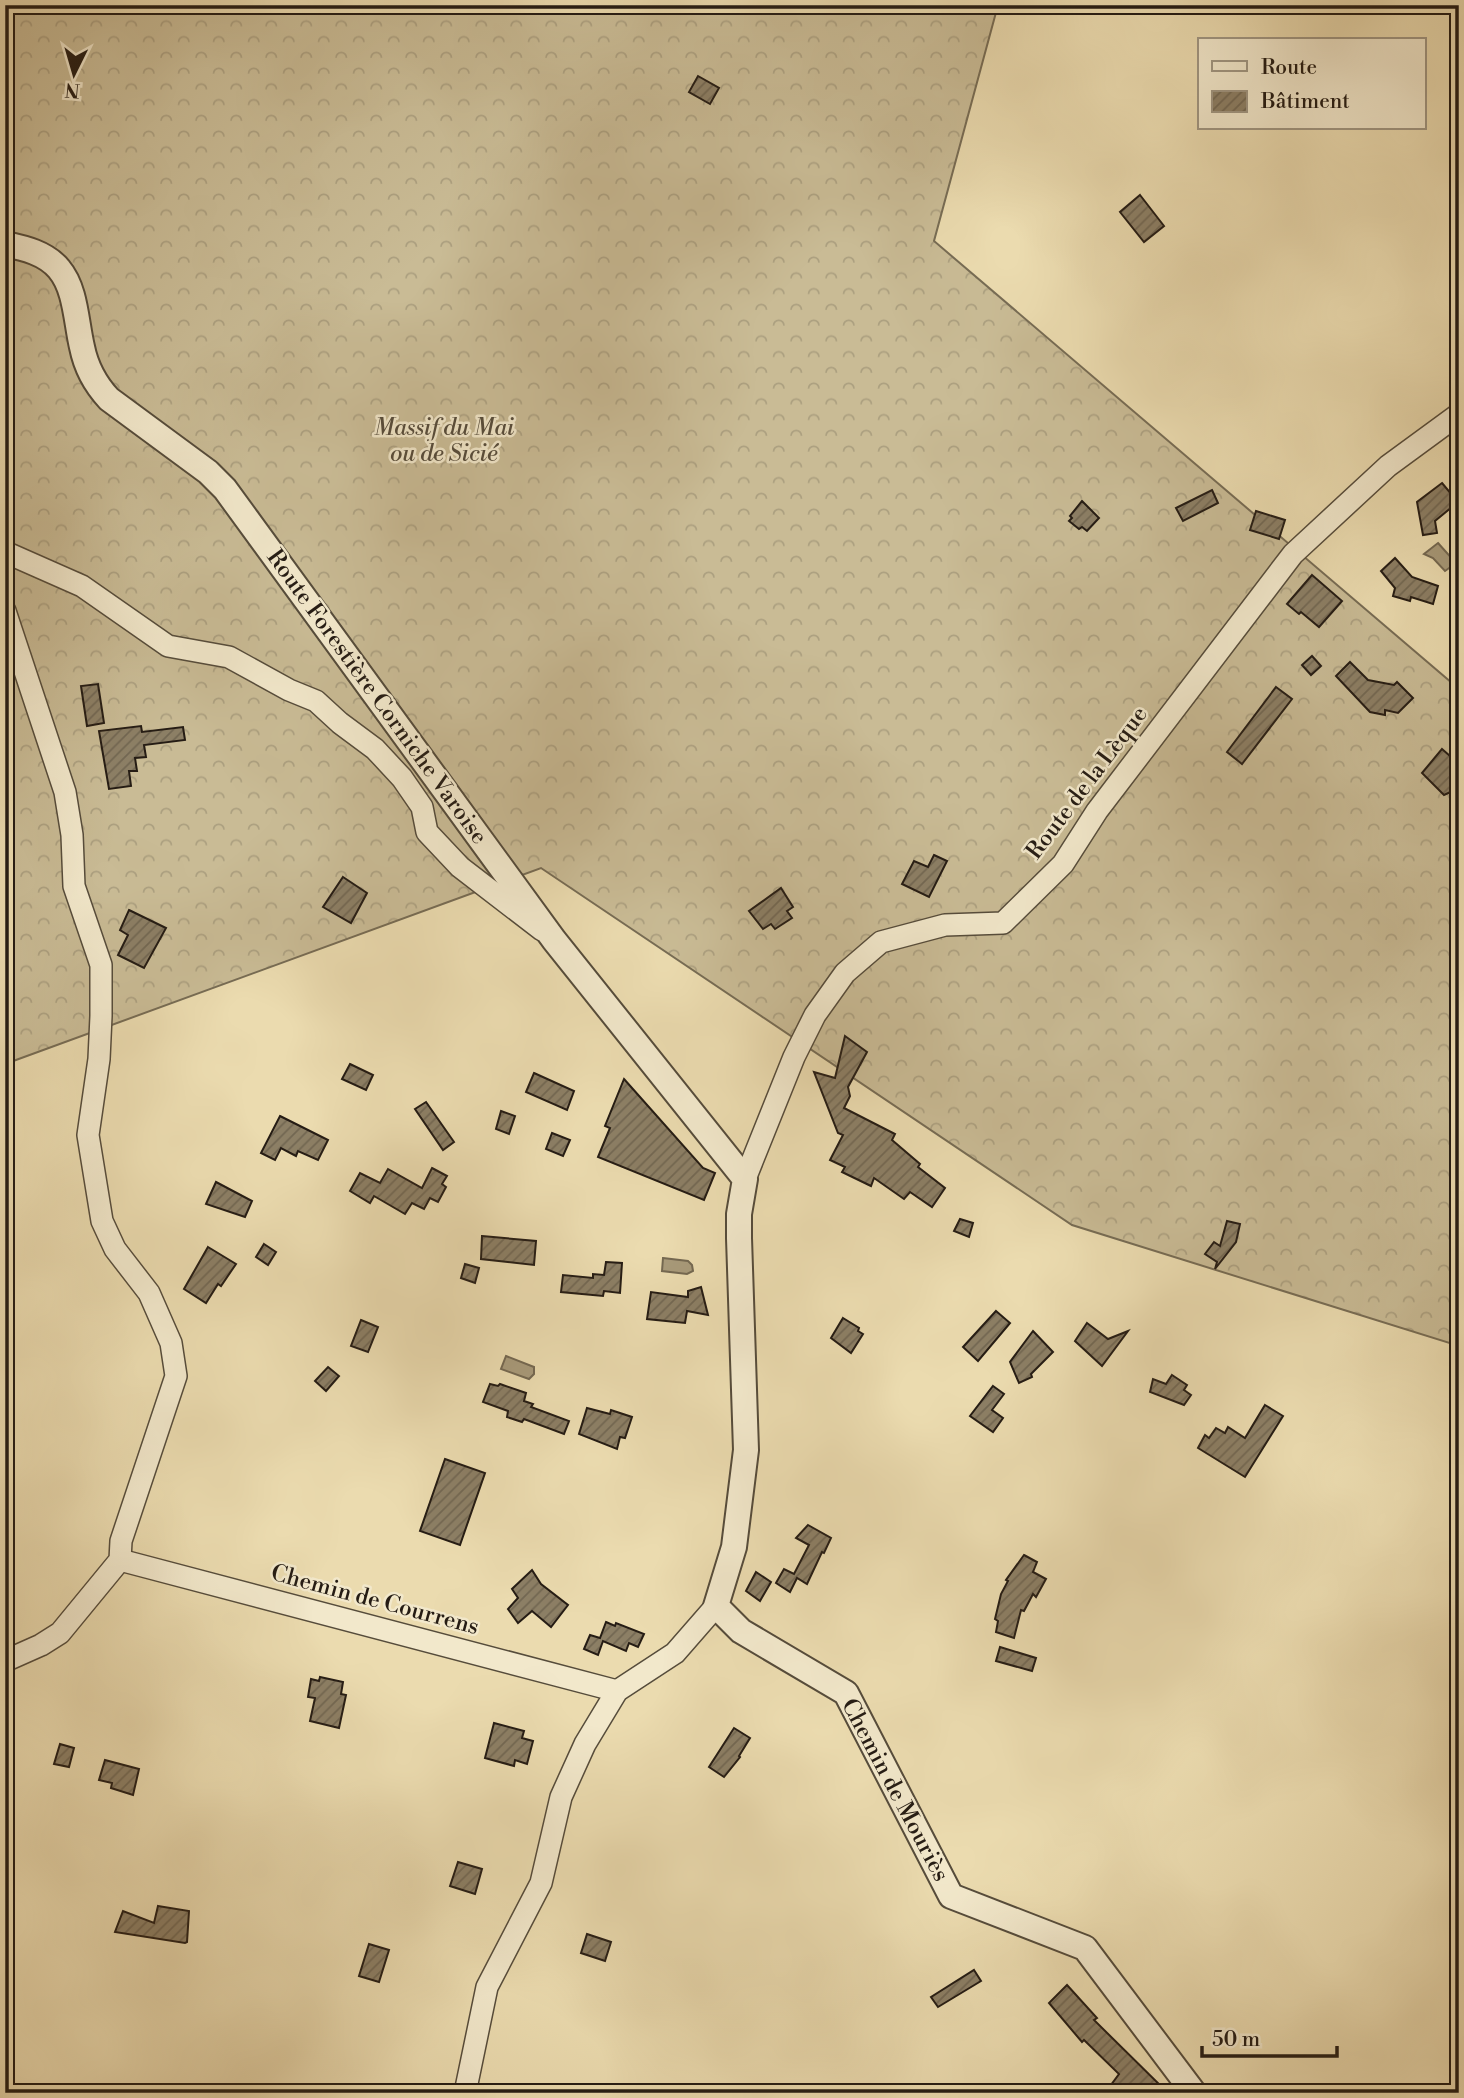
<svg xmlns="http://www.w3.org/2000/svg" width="1464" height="2098" font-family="'Libre Bodoni',serif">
<defs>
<pattern id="forest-crowns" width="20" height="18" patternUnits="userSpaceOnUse" patternTransform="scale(1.75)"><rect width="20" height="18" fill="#c9bb95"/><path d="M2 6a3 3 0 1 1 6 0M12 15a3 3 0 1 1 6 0" fill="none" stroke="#aca080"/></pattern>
<pattern id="building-hatch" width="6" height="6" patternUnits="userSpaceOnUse" patternTransform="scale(1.75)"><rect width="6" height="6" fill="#8c7f65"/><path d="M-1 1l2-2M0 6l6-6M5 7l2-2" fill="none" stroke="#726752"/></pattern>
</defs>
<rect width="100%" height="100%" fill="#ebdbaf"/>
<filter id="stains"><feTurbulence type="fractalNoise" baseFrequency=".00286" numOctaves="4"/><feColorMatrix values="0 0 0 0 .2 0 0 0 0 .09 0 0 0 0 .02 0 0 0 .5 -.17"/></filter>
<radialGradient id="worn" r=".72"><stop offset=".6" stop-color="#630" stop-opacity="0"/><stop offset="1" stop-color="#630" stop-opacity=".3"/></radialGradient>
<!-- forest -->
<path fill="url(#forest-crowns)" stroke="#776c54" stroke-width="2" d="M 5,5 L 998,5 L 934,241 L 1459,689 L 1459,1346 L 1072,1225 L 541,868 L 5,1064 Z"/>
<!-- water -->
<g fill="#a89a7a" stroke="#746851" stroke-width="2">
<path d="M 1438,543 L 1456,563 L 1445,571 L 1433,558 L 1424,554 Z"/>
<path d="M 663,1258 L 688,1261 L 692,1265 L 693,1271 L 687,1274 L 662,1271 Z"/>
<path d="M 506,1356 L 534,1367 L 534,1374 L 529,1379 L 501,1369 Z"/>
</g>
<!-- building -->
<g fill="url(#building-hatch)" stroke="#251c14" stroke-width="2">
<path d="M 698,76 L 719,88 L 710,104 L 689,92 Z"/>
<path d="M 1140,195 L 1164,226 L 1144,242 L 1120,212 Z"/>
<path d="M 1442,483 L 1458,502 L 1435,521 L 1437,533 L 1423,535 L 1417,502 Z"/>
<path d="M 1212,490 L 1218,503 L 1183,521 L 1176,508 Z"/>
<path d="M 1082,501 L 1099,518 L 1087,531 L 1082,527 L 1079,529 L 1069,521 L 1072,518 L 1070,516 Z"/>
<path d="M 1256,511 L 1285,520 L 1279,539 L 1250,530 Z"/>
<path d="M 1395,558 L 1412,577 L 1438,586 L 1433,604 L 1411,597 L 1410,601 L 1393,596 L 1395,588 L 1381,571 Z"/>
<path d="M 1312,575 L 1342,601 L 1319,627 L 1301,612 L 1299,614 L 1287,604 Z"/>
<path d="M 1312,656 L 1321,666 L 1311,675 L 1302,665 Z"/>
<path d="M 1350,662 L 1368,680 L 1394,685 L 1397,682 L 1413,698 L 1398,713 L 1385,710 L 1385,715 L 1370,712 L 1336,676 Z"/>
<path d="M 98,684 L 104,723 L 87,726 L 81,686 Z"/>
<path d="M 1276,687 L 1292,699 L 1242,764 L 1227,752 Z"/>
<path d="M 141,726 L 142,732 L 183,727 L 185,740 L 144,745 L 146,757 L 135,758 L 137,771 L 129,771 L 131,786 L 109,789 L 99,731 Z"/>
<path d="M 1442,749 L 1459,764 L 1459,788 L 1444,795 L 1422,773 Z"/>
<path d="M 934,855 L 947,861 L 929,897 L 902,884 L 914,861 L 928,867 Z"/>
<path d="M 343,877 L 367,893 L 351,923 L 323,907 Z"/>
<path d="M 781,888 L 793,907 L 787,911 L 792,918 L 775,929 L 771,924 L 763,929 L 749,911 Z"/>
<path d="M 129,910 L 166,928 L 144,968 L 118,955 L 128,935 L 120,930 Z"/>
<path d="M 845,1036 L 867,1052 L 848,1087 L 850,1096 L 844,1108 L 895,1134 L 892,1140 L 920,1164 L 918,1167 L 945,1188 L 932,1207 L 910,1192 L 904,1199 L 874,1178 L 871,1186 L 842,1172 L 845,1167 L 830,1160 L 843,1135 L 838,1133 L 814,1072 L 835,1078 Z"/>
<path d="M 350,1064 L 373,1075 L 366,1090 L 342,1079 Z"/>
<path d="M 534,1073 L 574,1091 L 567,1110 L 526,1092 Z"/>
<path d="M 624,1079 L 703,1168 L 715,1173 L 704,1200 L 598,1157 L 610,1128 L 605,1126 Z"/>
<path d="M 426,1102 L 454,1142 L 443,1150 L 415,1109 Z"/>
<path d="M 501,1111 L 515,1116 L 509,1134 L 496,1129 Z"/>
<path d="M 280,1116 L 328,1140 L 318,1160 L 298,1151 L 296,1156 L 281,1148 L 275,1160 L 261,1153 Z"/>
<path d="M 552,1133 L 570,1140 L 563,1156 L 546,1149 Z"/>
<path d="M 432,1168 L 447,1176 L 442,1184 L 446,1187 L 438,1202 L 430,1198 L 424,1209 L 412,1203 L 405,1214 L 374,1196 L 370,1203 L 350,1191 L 360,1173 L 380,1183 L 388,1169 L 422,1188 Z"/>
<path d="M 216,1182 L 252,1201 L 245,1217 L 206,1204 Z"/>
<path d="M 960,1219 L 973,1223 L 969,1237 L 954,1231 Z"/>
<path d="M 1227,1221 L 1240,1224 L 1236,1242 L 1215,1269 L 1217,1262 L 1205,1254 L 1214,1242 L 1220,1246 Z"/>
<path d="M 482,1236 L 536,1241 L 534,1265 L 481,1259 Z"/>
<path d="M 264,1244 L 276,1252 L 268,1265 L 256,1257 Z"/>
<path d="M 208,1247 L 236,1264 L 221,1286 L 218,1284 L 206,1303 L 184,1289 Z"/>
<path d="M 606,1262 L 622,1263 L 620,1293 L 604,1291 L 603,1296 L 561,1292 L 563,1275 L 593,1278 L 593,1274 L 604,1275 Z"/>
<path d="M 465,1264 L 479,1268 L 475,1283 L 461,1278 Z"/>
<path d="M 701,1287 L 708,1315 L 687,1311 L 685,1323 L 647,1319 L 651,1292 L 688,1297 L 688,1291 Z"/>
<path d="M 996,1311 L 1010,1323 L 978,1361 L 963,1347 Z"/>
<path d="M 843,1318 L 859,1328 L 858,1331 L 863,1334 L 851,1353 L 831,1338 Z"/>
<path d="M 361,1320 L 378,1327 L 368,1352 L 351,1346 Z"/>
<path d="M 1087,1323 L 1108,1339 L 1128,1331 L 1102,1366 L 1075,1341 Z"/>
<path d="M 1033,1331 L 1053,1352 L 1031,1374 L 1032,1377 L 1019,1383 L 1010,1362 Z"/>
<path d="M 328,1367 L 339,1376 L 326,1391 L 315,1381 Z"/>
<path d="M 1172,1375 L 1187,1385 L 1184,1390 L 1191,1395 L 1184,1405 L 1150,1392 L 1153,1379 L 1166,1384 Z"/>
<path d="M 490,1384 L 498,1386 L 500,1384 L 526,1393 L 524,1401 L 533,1404 L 531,1407 L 569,1421 L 564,1434 L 524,1419 L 522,1422 L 507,1417 L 508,1411 L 483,1402 Z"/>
<path d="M 993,1386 L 1004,1394 L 992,1410 L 1003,1418 L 993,1432 L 970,1416 Z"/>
<path d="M 1265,1405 L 1283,1416 L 1245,1477 L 1198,1448 L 1205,1435 L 1209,1438 L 1216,1428 L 1225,1433 L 1228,1427 L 1245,1438 Z"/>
<path d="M 587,1408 L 610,1414 L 611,1410 L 632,1417 L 625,1438 L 620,1437 L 617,1449 L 579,1434 Z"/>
<path d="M 445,1459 L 485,1473 L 460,1545 L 420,1531 Z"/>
<path d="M 808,1525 L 831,1538 L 824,1553 L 822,1552 L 807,1584 L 797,1578 L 790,1592 L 776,1583 L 784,1569 L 794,1574 L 809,1545 L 796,1538 Z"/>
<path d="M 1024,1555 L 1037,1562 L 1033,1572 L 1046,1579 L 1036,1597 L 1033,1594 L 1024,1611 L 1021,1610 L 1014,1638 L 996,1632 L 998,1621 L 995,1619 L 1001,1594 L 1008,1581 L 1006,1580 Z"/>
<path d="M 532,1570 L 541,1584 L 568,1605 L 551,1627 L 532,1611 L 518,1623 L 508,1609 L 518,1598 L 512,1589 Z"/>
<path d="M 756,1572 L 771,1582 L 760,1601 L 746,1591 Z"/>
<path d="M 606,1622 L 615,1626 L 616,1623 L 644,1634 L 638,1647 L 629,1643 L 626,1651 L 603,1641 L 598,1655 L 584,1649 L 590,1635 L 600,1638 Z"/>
<path d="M 1000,1647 L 1036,1658 L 1032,1671 L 996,1661 Z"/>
<path d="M 320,1677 L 343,1682 L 341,1694 L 346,1695 L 339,1728 L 310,1721 L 315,1698 L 308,1697 L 311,1679 L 319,1681 Z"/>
<path d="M 494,1723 L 524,1731 L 522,1738 L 533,1741 L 527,1764 L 515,1760 L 514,1766 L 485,1758 Z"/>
<path d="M 734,1728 L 750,1738 L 739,1756 L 740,1757 L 724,1777 L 709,1767 Z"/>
<path d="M 60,1744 L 74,1748 L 69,1767 L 54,1764 Z"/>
<path d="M 105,1760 L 139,1769 L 133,1795 L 111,1788 L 112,1783 L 99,1780 Z"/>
<path d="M 458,1862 L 482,1869 L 475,1894 L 450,1886 Z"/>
<path d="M 158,1906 L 189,1911 L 187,1942 L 185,1943 L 115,1932 L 123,1911 L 154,1923 Z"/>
<path d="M 587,1934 L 611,1942 L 605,1961 L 581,1953 Z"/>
<path d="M 369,1944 L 389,1950 L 379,1982 L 359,1976 Z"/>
<path d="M 974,1970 L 981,1981 L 938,2007 L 931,1997 Z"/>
<path d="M 1067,1985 L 1097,2018 L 1094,2020 L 1168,2093 L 1105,2093 L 1119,2074 L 1084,2040 L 1082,2042 L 1049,2003 Z"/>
</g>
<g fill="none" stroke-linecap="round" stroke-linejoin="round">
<!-- minor casing -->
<g stroke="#564c3b" stroke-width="24">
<g id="minor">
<path d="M 5,552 L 82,586 L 168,646 L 229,657 L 289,690 L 316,701 L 340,723 L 375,749 L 402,778 L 422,807 L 427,832 L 460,867 L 542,930"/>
<path d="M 5,611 L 65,792 L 72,835 L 74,886 L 101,965 L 101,1016 L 99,1059 L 88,1135 L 102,1221 L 115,1249 L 149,1293 L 171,1343 L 176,1376 L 121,1541 L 120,1560 L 60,1633 L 41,1645 L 5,1661"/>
<path d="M 745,1179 L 794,1057 L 815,1015 L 845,973 L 881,942 L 945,925 L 1003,923 L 1063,864 L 1097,811 L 1293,554 L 1388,466 L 1459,414"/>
<path d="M 120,1560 L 617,1691"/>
<path d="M 465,2093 L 487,1987 L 541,1883 L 561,1797 L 585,1744 L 617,1691 L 675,1653 L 716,1606"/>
</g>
</g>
<!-- tertiary casing -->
<g stroke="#564c3b" stroke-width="28">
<path id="tertiary" d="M 5,244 C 24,248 46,253 59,269 C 76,289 76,322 82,347 C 86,367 95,384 109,399 L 208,472 L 225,489 L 554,940 L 745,1179 L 739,1214 L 739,1238 L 746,1450 L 734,1547 L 716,1606 L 741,1631 L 846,1693 L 951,1896 L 1085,1948 L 1194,2093"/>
</g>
<!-- minor -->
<use href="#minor" stroke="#f2e8cb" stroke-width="21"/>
<!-- tertiary -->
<use href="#tertiary" stroke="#f2e8cb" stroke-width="24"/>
</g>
<g text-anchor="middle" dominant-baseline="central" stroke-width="5" stroke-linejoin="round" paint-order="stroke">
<!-- park labels -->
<g font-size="23" font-style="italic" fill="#564c3b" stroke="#f2e8cb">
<text x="444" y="428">Massif du Mai<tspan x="444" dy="26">ou de Sicié</tspan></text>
</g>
<!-- street labels -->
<g font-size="23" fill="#251c14" stroke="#f2e8cb">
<text transform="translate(377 697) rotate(54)">Route Forestière Corniche Varoise</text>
<text transform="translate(1087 783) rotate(-53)">Route de la Lèque</text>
<text transform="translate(375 1600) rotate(15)">Chemin de Courrens</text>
<text transform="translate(895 1790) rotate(62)">Chemin de Mouriès</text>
</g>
</g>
<!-- margin -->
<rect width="1464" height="2098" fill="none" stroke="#ebdbaf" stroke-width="28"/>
<rect x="7" y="7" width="1450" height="2084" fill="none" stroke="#251c14" stroke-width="3.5"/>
<rect x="14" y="14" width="1436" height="2070" fill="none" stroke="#251c14" stroke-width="2"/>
<!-- legend -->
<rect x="1198" y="38" width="228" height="91" fill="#f2e8cb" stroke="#a09682" stroke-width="2"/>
<rect x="1212" y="61" width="35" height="10" fill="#f2e8cb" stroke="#a09682" stroke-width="2"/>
<text x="1261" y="74" font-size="21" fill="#251c14">Route</text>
<rect x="1212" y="91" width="35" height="21" fill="url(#building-hatch)" stroke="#a09682" stroke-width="2"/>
<text x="1261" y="108" font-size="21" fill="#251c14">Bâtiment</text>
<!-- north arrow -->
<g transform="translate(74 74) rotate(185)" stroke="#f2e8cb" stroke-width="5" paint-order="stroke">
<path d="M0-5L12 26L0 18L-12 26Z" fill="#251c14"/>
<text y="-10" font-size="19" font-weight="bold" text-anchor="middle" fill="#251c14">N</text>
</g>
<!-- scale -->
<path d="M1202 2046v10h135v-10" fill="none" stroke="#251c14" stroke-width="3.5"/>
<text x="1212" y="2046" font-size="21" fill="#251c14" stroke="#f2e8cb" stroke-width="5" paint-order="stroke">50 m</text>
<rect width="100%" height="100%" filter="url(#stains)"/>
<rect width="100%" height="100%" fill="url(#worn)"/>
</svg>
